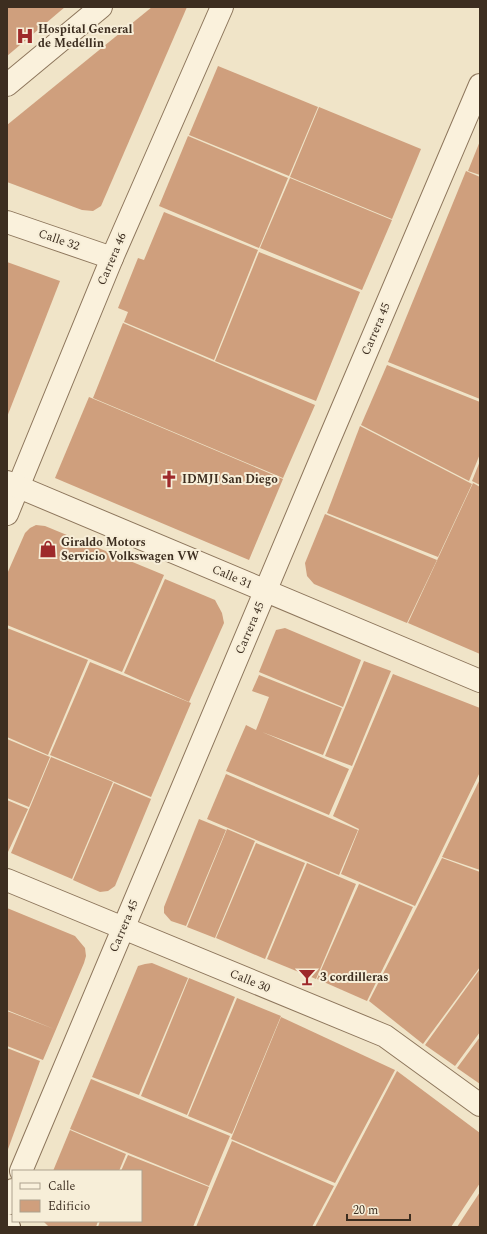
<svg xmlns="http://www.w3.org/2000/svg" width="487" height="1234" font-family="Spectral,serif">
<rect width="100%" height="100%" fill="#f0e4c8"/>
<!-- building -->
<g fill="#cf9f7d">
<path d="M 7,7 L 65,7 L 7,56 Z"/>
<path d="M 152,7 L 187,7 L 101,206 L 93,211 L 82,210 L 7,182 L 7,125 Z"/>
<path d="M 218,66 L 318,107 L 289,176 L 189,135 Z"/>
<path d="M 319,107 L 421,149 L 392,219 L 290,177 Z"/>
<path d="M 188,136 L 288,178 L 259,248 L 159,206 Z"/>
<path d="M 480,141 L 480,175 L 468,171 Z"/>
<path d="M 466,171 L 480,177 L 480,399 L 388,362 Z"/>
<path d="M 290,178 L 392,220 L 362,290 L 260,248 Z"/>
<path d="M 164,212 L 258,250 L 214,360 L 124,322 L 128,312 L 118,308 L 138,258 L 144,260 Z"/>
<path d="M 259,252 L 360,292 L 316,401 L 215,361 Z"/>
<path d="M 7,262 L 60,281 L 7,417 Z"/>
<path d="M 123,323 L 315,405 L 283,478 L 93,398 Z"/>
<path d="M 387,365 L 480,402 L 480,454 L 469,481 L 361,425 Z"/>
<path d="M 89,397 L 283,479 L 249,560 L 55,478 Z"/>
<path d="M 360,426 L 472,484 L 438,557 L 327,513 Z"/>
<path d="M 480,461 L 480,485 L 472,481 Z"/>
<path d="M 473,483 L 480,487 L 480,654 L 408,623 Z"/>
<path d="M 325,514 L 437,560 L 407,623 L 314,584 L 307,576 L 305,563 Z"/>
<path d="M 36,525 L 45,526 L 164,575 L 122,672 L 7,625 L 7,574 L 25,533 L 30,528 Z"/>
<path d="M 165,579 L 215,600 L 222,613 L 224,623 L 189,702 L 124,673 Z"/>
<path d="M 7,628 L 88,660 L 48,755 L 7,737 Z"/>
<path d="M 285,628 L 361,660 L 343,707 L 259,672 L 276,630 Z"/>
<path d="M 364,661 L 391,671 L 352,766 L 325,756 Z"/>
<path d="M 90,662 L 191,703 L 151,797 L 50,755 Z"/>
<path d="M 393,674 L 480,708 L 480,772 L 415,906 L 341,874 L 359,829 L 333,816 Z"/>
<path d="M 259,675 L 342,708 L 323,755 L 262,732 L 349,769 L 329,815 L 226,771 L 246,725 L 256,730 L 269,697 L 252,691 Z"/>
<path d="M 7,739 L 50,757 L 29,807 L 7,798 Z"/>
<path d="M 51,757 L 113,782 L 72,879 L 11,853 Z"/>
<path d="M 226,774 L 358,830 L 339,875 L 207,819 Z"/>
<path d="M 480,779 L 480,870 L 442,857 Z"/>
<path d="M 114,783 L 151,799 L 115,886 L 108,891 L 100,892 L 73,880 Z"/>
<path d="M 7,800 L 28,809 L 8,852 L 7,851 Z"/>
<path d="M 199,819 L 226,830 L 186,926 L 171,921 L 164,913 L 164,907 Z"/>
<path d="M 227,829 L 255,841 L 215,938 L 187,927 Z"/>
<path d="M 256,843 L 305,863 L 265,959 L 216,938 Z"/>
<path d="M 442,858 L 480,872 L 480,967 L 423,1044 L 369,1001 Z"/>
<path d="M 307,863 L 356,884 L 316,979 L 267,959 Z"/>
<path d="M 359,884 L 413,907 L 367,1001 L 317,979 Z"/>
<path d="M 7,908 L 75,936 L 85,948 L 86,956 L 84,963 L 43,1060 L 7,1046 L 7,1011 L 54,1029 L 7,1010 Z"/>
<path d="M 152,963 L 188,978 L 139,1095 L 92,1077 L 138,966 L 145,964 Z"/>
<path d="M 480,969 L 480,1032 L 455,1066 L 425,1045 Z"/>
<path d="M 189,978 L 235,997 L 187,1115 L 141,1096 Z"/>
<path d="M 237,998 L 281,1016 L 232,1134 L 188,1116 Z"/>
<path d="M 281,1017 L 395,1070 L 335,1183 L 231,1139 Z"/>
<path d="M 480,1037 L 480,1084 L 457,1068 Z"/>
<path d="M 7,1048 L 40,1061 L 7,1152 Z"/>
<path d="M 397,1071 L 480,1133 L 480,1183 L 451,1227 L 315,1227 Z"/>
<path d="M 91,1079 L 230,1136 L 209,1186 L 70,1129 Z"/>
<path d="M 70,1130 L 126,1154 L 119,1171 L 53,1171 Z"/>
<path d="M 232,1141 L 334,1186 L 312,1227 L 196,1227 Z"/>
<path d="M 128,1155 L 209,1187 L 193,1227 L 98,1227 L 100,1221 L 141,1221 L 141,1171 L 121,1171 Z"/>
<path d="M 480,1192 L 480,1227 L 457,1227 Z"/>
<path d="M 43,1221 L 98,1221 L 96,1227 L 49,1227 Z"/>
</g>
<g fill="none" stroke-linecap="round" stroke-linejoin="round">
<!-- minor casing -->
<g stroke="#8d765c" stroke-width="24">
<g id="minor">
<path d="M 7,85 L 101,7"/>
<path d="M 7,222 L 112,258"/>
<path d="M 7,514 L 112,258 L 222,7"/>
</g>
</g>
<!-- tertiary casing -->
<g stroke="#8d765c" stroke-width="24">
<g id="tertiary">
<path d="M 7,482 L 480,681"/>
<path d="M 7,880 L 385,1036 L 480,1105"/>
<path d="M 21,1171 L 326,447 L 480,85"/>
<path d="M 7,1204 L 13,1190"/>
</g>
</g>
<!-- secondary casing -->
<g stroke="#6f573f" stroke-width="24">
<path id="secondary" d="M 7,1225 L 9,1227"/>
</g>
<!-- minor -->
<use href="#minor" stroke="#faf1dc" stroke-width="22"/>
<!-- tertiary -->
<use href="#tertiary" stroke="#faf1dc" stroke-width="22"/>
<!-- secondary -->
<use href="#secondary" stroke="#faf1dc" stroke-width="22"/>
</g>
<!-- icons -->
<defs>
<g id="hospital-bare" transform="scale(1.38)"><path d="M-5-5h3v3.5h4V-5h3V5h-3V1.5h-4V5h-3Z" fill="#9e2a2b" stroke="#f7eed8" stroke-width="2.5" paint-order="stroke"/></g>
<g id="church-bare" transform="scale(1.38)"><path d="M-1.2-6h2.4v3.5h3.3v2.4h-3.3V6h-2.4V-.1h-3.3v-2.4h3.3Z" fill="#9e2a2b" stroke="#f7eed8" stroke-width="2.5" paint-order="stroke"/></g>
<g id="shop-bare" transform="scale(1.38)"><path d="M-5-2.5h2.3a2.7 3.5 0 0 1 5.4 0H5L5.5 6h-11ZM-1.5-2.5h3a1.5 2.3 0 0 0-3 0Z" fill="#9e2a2b" stroke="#f7eed8" stroke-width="2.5" paint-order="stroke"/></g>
<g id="bar-bare" transform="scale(1.38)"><path d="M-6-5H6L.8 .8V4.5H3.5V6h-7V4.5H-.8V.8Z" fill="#9e2a2b" stroke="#f7eed8" stroke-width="2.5" paint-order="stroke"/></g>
</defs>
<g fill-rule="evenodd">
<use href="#hospital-bare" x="25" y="36"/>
<use href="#church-bare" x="169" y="479"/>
<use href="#shop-bare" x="48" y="549"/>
<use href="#bar-bare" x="307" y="977"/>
</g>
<g text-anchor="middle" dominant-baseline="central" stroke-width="4" stroke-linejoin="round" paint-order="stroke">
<!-- poi labels -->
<g font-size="12" font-weight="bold" fill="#3d2e20" stroke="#f7eed8" text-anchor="start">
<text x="38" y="29">Hospital General<tspan x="38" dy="14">de Medellin</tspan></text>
<text x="182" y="479">IDMJI San Diego</text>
<text x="61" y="542">Giraldo Motors<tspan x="61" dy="14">Servicio Volkswagen VW</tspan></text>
<text x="320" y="977">3 cordilleras</text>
</g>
<!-- street labels -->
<g font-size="12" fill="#3d2e20" stroke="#f7eed8">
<text transform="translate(59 240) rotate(19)">Calle 32</text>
<text transform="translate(112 259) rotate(-67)">Carrera 46</text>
<text transform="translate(376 329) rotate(-67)">Carrera 45</text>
<text transform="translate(232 577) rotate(23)">Calle 31</text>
<text transform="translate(250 628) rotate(-67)">Carrera 45</text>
<text transform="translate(124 926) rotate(-67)">Carrera 45</text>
<text transform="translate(250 981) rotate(22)">Calle 30</text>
</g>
</g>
<!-- border -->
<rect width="487" height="1234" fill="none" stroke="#3d2e20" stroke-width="16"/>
<!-- legend -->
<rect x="12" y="1170" width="130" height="52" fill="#f7eed8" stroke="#ada18e"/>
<rect x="20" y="1183" width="20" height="6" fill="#faf1dc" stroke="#ada18e"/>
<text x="48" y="1190" font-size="12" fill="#3d2e20">Calle</text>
<rect x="20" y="1200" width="20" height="12" fill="#cf9f7d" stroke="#ada18e"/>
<text x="48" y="1210" font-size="12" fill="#3d2e20">Edificio</text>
<!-- scale -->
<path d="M347 1214v6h63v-6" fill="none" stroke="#3d2e20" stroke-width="2"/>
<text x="353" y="1214" font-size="12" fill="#3d2e20" stroke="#f7eed8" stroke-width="3" paint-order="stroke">20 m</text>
</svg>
